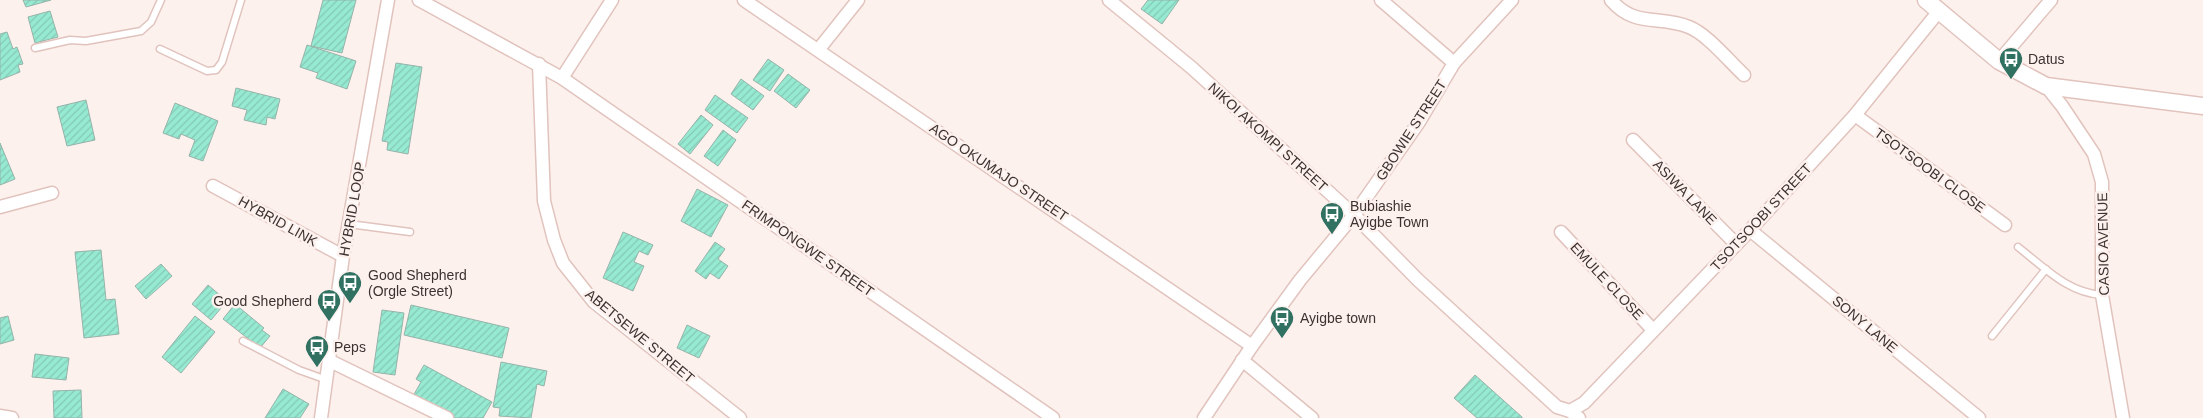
<svg xmlns="http://www.w3.org/2000/svg" width="2203" height="418" font-family="Helvetica,sans-serif">
<defs>
<pattern id="building-hatch" width="6" height="6" patternUnits="userSpaceOnUse" patternTransform="scale(1.25)"><rect width="6" height="6" fill="#97ead2"/><path d="M-1 1l2-2M0 6l6-6M5 7l2-2" fill="none" stroke="#83c9b5"/></pattern>
</defs>
<rect width="100%" height="100%" fill="#fdf1ee"/>
<!-- building -->
<g fill="url(#building-hatch)" stroke="#95b3a9">
<path d="M 23,0 L 51,0 L 26,7 Z"/>
<path d="M 323,0 L 356,0 L 342,53 L 311,46 Z"/>
<path d="M 1148,0 L 1179,0 L 1162,24 L 1141,9 Z"/>
<path d="M 50,11 L 58,37 L 35,43 L 28,17 Z"/>
<path d="M 7,32 L 13,49 L 17,47 L 23,64 L 18,65 L 20,72 L 0,80 L 0,34 Z"/>
<path d="M 307,45 L 356,61 L 347,89 L 316,78 L 318,73 L 300,67 Z"/>
<path d="M 768,59 L 784,70 L 770,91 L 753,80 Z"/>
<path d="M 396,63 L 422,67 L 408,154 L 387,150 L 388,142 L 382,141 Z"/>
<path d="M 788,74 L 810,90 L 796,108 L 774,91 Z"/>
<path d="M 741,79 L 764,96 L 753,110 L 731,94 Z"/>
<path d="M 236,88 L 280,99 L 275,119 L 267,117 L 266,125 L 244,120 L 247,110 L 232,106 Z"/>
<path d="M 715,95 L 748,118 L 737,133 L 705,110 Z"/>
<path d="M 86,100 L 95,140 L 67,146 L 57,107 Z"/>
<path d="M 175,103 L 218,121 L 203,161 L 189,156 L 195,140 L 181,134 L 179,139 L 163,133 Z"/>
<path d="M 701,115 L 713,125 L 690,154 L 678,144 Z"/>
<path d="M 723,130 L 736,140 L 718,166 L 704,156 Z"/>
<path d="M 0,143 L 15,179 L 0,185 Z"/>
<path d="M 697,189 L 728,205 L 711,237 L 681,221 Z"/>
<path d="M 623,232 L 653,245 L 648,255 L 639,251 L 634,262 L 644,266 L 633,291 L 603,278 Z"/>
<path d="M 715,242 L 725,249 L 718,259 L 728,266 L 719,279 L 710,273 L 706,279 L 695,271 Z"/>
<path d="M 101,250 L 106,300 L 115,299 L 119,334 L 84,338 L 75,252 Z"/>
<path d="M 161,264 L 172,276 L 146,299 L 135,286 Z"/>
<path d="M 208,285 L 227,301 L 211,320 L 192,304 Z"/>
<path d="M 235,304 L 264,328 L 262,330 L 270,336 L 260,348 L 223,319 Z"/>
<path d="M 411,305 L 509,328 L 502,358 L 404,335 Z"/>
<path d="M 382,310 L 404,313 L 395,375 L 373,372 Z"/>
<path d="M 8,316 L 14,340 L 0,344 L 0,318 Z"/>
<path d="M 195,316 L 215,332 L 181,373 L 162,357 Z"/>
<path d="M 687,325 L 710,336 L 699,358 L 677,348 Z"/>
<path d="M 35,354 L 69,358 L 66,380 L 32,377 Z"/>
<path d="M 501,362 L 547,371 L 544,386 L 537,384 L 531,418 L 499,416 L 500,408 L 493,407 Z"/>
<path d="M 424,365 L 492,402 L 483,418 L 454,418 L 413,396 L 421,382 L 416,379 Z"/>
<path d="M 1475,375 L 1522,417 L 1522,418 L 1477,418 L 1454,398 Z"/>
<path d="M 283,389 L 309,404 L 300,418 L 265,418 Z"/>
<path d="M 81,390 L 82,418 L 54,418 L 53,391 Z"/>
</g>
<g fill="none" stroke-linecap="round" stroke-linejoin="round">
<!-- service casing -->
<g stroke="#e1c3bd" stroke-width="9">
<g id="service">
<path d="M 35,48 L 70,40 L 86,41 L 141,31 L 151,22 L 161,0"/>
<path d="M 160,49 L 207,71 L 216,70 L 222,62 L 241,0"/>
<path d="M 349,224 L 410,232"/>
<path d="M 2018,247 C 2045,268 2068,293 2102,295"/>
<path d="M 1992,336 L 2046,269"/>
<path d="M 243,341 L 299,370 L 327,380"/>
</g>
</g>
<!-- minor casing -->
<g stroke="#e1c3bd" stroke-width="15">
<g id="minor">
<path d="M 419,0 L 562,78 L 1053,418"/>
<path d="M 744,0 L 1252,346"/>
<path d="M 1109,0 L 1192,68 L 1354,215 L 1418,280 L 1557,407 L 1570,411 L 1579,418"/>
<path d="M 1611,0 C 1635,28 1659,15 1689,27 C 1707,34 1729,61 1744,75"/>
<path d="M 819,49 L 858,0"/>
<path d="M 1999,61 L 2051,0"/>
<path d="M 1454,63 L 1512,0"/>
<path d="M 539,64 L 544,201 L 554,240 L 563,263 L 594,302 L 740,418"/>
<path d="M 562,78 L 612,0"/>
<path d="M 2046,86 L 2062,106 L 2094,154 L 2102,182 L 2102,295 L 2123,418"/>
<path d="M 1855,115 L 2005,225"/>
<path d="M 1633,140 L 1736,244"/>
<path d="M 213,186 L 343,256"/>
<path d="M 0,207 L 52,193"/>
<path d="M 1750,230 L 1979,418"/>
<path d="M 1561,232 L 1653,330"/>
<path d="M 1242,360 L 1312,418"/>
<path d="M 330,361 L 447,418"/>
<path d="M 1570,411 L 1584,403 L 1750,230 L 1855,115 L 1939,11"/>
<path d="M 0,416 L 12,418"/>
<path d="M 321,418 L 343,256 L 388,0"/>
<path d="M 1204,418 L 1252,346 L 1300,280 L 1354,215 L 1419,122 L 1454,63 L 1381,0"/>
</g>
</g>
<!-- tertiary casing -->
<g stroke="#e1c3bd" stroke-width="19">
<path id="tertiary" d="M 1926,0 L 1999,61 L 2046,86 L 2203,106"/>
</g>
<!-- service -->
<use href="#service" stroke="#fff" stroke-width="6"/>
<!-- minor -->
<use href="#minor" stroke="#fff" stroke-width="12"/>
<!-- tertiary -->
<use href="#tertiary" stroke="#fff" stroke-width="16"/>
</g>
<!-- icons -->
<defs>
<g id="bus-pin" transform="scale(1.25)"><path d="M0 17L-7.5 6A9.5 9.5 0 1 1 7.5 6Z" fill="#307161" stroke="#fdf1ee"/><path d="M-5-6H5V4H4V6H2V4H-2V6H-4V4H-5ZM-3.5-4V0h7V-4ZM-3.5 1.2v1.5H-2V1.2ZM2 1.2v1.5H3.5V1.2Z" fill="#fff"/></g>
</defs>
<g fill-rule="evenodd">
<use href="#bus-pin" x="2011" y="59"/>
<use href="#bus-pin" x="1332" y="214"/>
<use href="#bus-pin" x="350" y="283"/>
<use href="#bus-pin" x="329" y="301"/>
<use href="#bus-pin" x="1282" y="318"/>
<use href="#bus-pin" x="317" y="347"/>
</g>
<g text-anchor="middle" dominant-baseline="central" stroke-width="5" stroke-linejoin="round" paint-order="stroke">
<!-- poi labels -->
<g font-size="14" fill="#3d322f" stroke="#fdf1ee" text-anchor="start">
<text x="2028" y="59">Datus</text>
<text x="1350" y="206">Bubiashie<tspan x="1350" dy="16">Ayigbe Town</tspan></text>
<text x="368" y="275">Good Shepherd<tspan x="368" dy="16">(Orgle Street)</tspan></text>
<text x="312" y="301" text-anchor="end">Good Shepherd</text>
<text x="1300" y="318">Ayigbe town</text>
<text x="334" y="347">Peps</text>
</g>
<!-- street labels -->
<g font-size="14" fill="#3d322f" stroke="#fdf1ee">
<text transform="translate(1411 130) rotate(-57)">GBOWIE STREET</text>
<text transform="translate(1268 137) rotate(42)">NIKOI AKOMPI STREET</text>
<text transform="translate(1930 170) rotate(36)">TSOTSOOBI CLOSE</text>
<text transform="translate(999 172) rotate(34)">AGO OKUMAJO STREET</text>
<text transform="translate(1685 192) rotate(46)">ASIWA LANE</text>
<text transform="translate(352 209) rotate(-80)">HYBRID LOOP</text>
<text transform="translate(1761 217) rotate(-47)">TSOTSOOBI STREET</text>
<text transform="translate(278 221) rotate(29)">HYBRID LINK</text>
<text transform="translate(2103 244) rotate(-91)">CASIO AVENUE</text>
<text transform="translate(808 248) rotate(35)">FRIMPONGWE STREET</text>
<text transform="translate(1607 281) rotate(47)">EMULE CLOSE</text>
<text transform="translate(1865 324) rotate(40)">SONY LANE</text>
<text transform="translate(640 336) rotate(40)">ABETSEWE STREET</text>
</g>
</g>
</svg>
